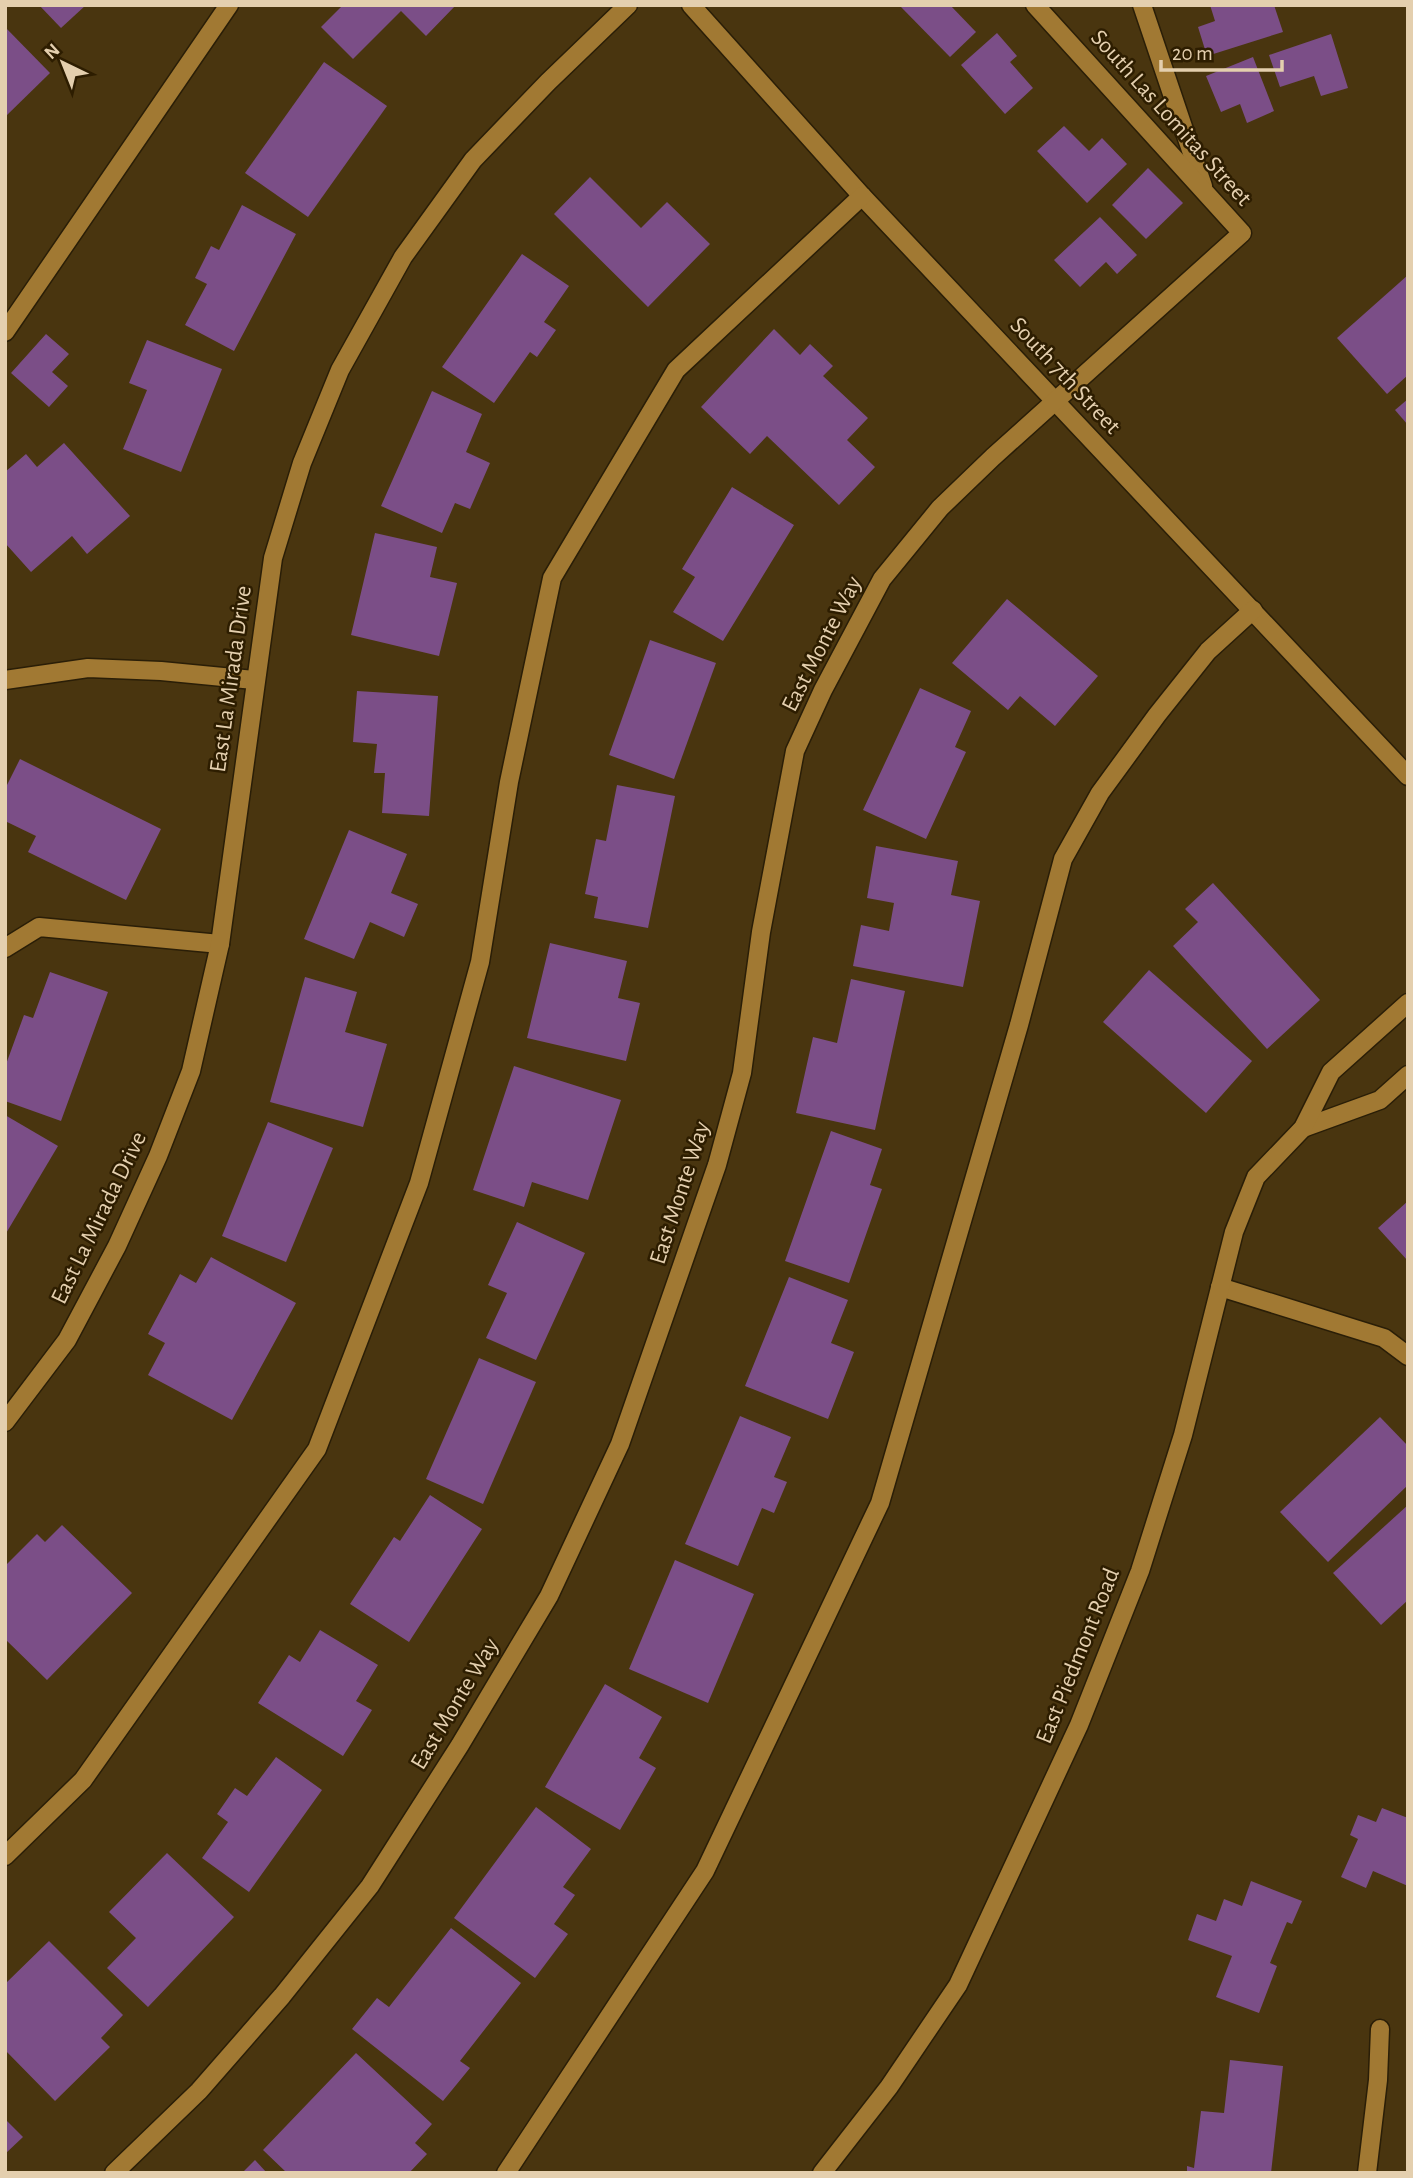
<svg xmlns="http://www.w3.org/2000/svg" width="1413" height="2178" font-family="'Alegreya Sans',sans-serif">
<rect width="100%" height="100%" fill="#49350f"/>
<!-- building -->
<g fill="#7b4e87">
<path d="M 39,5 L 86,5 L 61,28 Z"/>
<path d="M 343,5 L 456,5 L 426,36 L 401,11 L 353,59 L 321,27 Z"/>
<path d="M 903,5 L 950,5 L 976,32 L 950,57 L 901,7 Z"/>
<path d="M 1210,5 L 1274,5 L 1283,32 L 1207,56 L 1198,27 L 1215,21 Z"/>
<path d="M 5,27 L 50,73 L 5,117 Z"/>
<path d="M 997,33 L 1017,56 L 1010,62 L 1033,88 L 1005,114 L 961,65 Z"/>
<path d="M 1331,34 L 1348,88 L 1321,96 L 1314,76 L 1280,87 L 1269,55 Z"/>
<path d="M 1253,57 L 1274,111 L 1247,123 L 1240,104 L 1221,112 L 1206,76 Z"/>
<path d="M 324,62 L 387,106 L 308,217 L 245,173 Z"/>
<path d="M 1064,126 L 1089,151 L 1102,138 L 1127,164 L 1087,203 L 1037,151 Z"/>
<path d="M 1148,168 L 1183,203 L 1146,239 L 1112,205 Z"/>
<path d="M 590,177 L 641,228 L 667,202 L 710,244 L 648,307 L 554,214 Z"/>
<path d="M 242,205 L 296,234 L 234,351 L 185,325 L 207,284 L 195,278 L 211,246 L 219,250 Z"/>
<path d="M 1100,217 L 1137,255 L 1117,274 L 1106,262 L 1080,287 L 1054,260 Z"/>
<path d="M 522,254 L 569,286 L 544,322 L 556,330 L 537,357 L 530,352 L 494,403 L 442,367 Z"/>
<path d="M 1408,275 L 1408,375 L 1387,394 L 1337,338 Z"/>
<path d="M 774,329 L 800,355 L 810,344 L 833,366 L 823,376 L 868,418 L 847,440 L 875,467 L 839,505 L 767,436 L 750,454 L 701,407 Z"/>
<path d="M 46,334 L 69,354 L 52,372 L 68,386 L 49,407 L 11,373 Z"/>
<path d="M 147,340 L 222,369 L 181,472 L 123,449 L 147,390 L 129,383 Z"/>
<path d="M 432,391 L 482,414 L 466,452 L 490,463 L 470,509 L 455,503 L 442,533 L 381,506 Z"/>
<path d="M 1408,399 L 1408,425 L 1395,410 Z"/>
<path d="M 64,443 L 130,516 L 87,554 L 72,536 L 31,572 L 5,543 L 5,472 L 26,454 L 37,467 Z"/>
<path d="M 732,487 L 794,525 L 723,641 L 673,612 L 695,577 L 682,569 Z"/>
<path d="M 375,533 L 437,547 L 430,577 L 457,583 L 439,656 L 351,635 Z"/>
<path d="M 1007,599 L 1098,676 L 1055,726 L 1020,696 L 1008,710 L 952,663 Z"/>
<path d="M 650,640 L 716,663 L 674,779 L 609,755 Z"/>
<path d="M 920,688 L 971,711 L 955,747 L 966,752 L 926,839 L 863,810 Z"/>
<path d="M 357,691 L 438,696 L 429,816 L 382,813 L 385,773 L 374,773 L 377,744 L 353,742 Z"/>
<path d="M 20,759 L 161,829 L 126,900 L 28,852 L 36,836 L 5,821 L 5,789 Z"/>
<path d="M 617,785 L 675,796 L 648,928 L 594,918 L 598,897 L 585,894 L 596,839 L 606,841 Z"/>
<path d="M 349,830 L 407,854 L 391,893 L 418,904 L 404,937 L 370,922 L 354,959 L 304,939 Z"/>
<path d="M 876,846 L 958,861 L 951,895 L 980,901 L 963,987 L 853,966 L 861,925 L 889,931 L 894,903 L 867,898 Z"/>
<path d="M 1213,883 L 1320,1000 L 1267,1049 L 1173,946 L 1198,922 L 1185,909 Z"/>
<path d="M 550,943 L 627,961 L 618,998 L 640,1003 L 626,1061 L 527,1038 Z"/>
<path d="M 1149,970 L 1252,1061 L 1206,1113 L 1103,1022 Z"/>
<path d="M 50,972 L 108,992 L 61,1121 L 5,1101 L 5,1067 L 24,1015 L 33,1018 Z"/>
<path d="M 305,977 L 357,992 L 345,1032 L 387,1044 L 363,1127 L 270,1102 Z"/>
<path d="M 851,979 L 905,991 L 875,1130 L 796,1113 L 813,1037 L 837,1043 Z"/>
<path d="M 514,1066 L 621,1100 L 588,1200 L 532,1182 L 524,1207 L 473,1190 Z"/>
<path d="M 5,1115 L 58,1146 L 5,1235 Z"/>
<path d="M 268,1122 L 333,1148 L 286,1262 L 222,1236 Z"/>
<path d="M 831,1131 L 882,1149 L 870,1185 L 882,1189 L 849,1283 L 785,1261 Z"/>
<path d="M 1408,1201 L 1408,1261 L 1378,1228 Z"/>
<path d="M 517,1222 L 585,1253 L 536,1360 L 486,1338 L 507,1293 L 488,1285 Z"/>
<path d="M 211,1257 L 296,1303 L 232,1420 L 148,1375 L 165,1343 L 148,1334 L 180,1274 L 196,1283 Z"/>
<path d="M 789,1277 L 848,1300 L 831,1343 L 854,1352 L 828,1419 L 745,1386 Z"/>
<path d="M 479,1358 L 536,1382 L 483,1504 L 426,1479 Z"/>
<path d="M 740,1416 L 791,1437 L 774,1477 L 787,1482 L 774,1513 L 762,1508 L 738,1566 L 685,1544 Z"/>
<path d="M 1380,1417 L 1408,1446 L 1408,1485 L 1328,1562 L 1280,1512 Z"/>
<path d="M 430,1495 L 482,1529 L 409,1642 L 350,1604 L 394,1537 L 400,1541 Z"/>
<path d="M 1408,1505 L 1408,1600 L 1381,1625 L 1333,1573 Z"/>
<path d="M 62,1525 L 132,1593 L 47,1680 L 5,1639 L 5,1566 L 37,1534 L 45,1542 Z"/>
<path d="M 675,1560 L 754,1594 L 708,1703 L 629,1669 Z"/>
<path d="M 320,1630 L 378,1665 L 356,1701 L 372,1710 L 343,1756 L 258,1703 L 289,1655 L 300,1662 Z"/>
<path d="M 605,1684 L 662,1717 L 639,1758 L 656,1768 L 620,1830 L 545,1787 Z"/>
<path d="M 276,1757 L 322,1790 L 249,1892 L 202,1858 L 228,1822 L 217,1814 L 235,1788 L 247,1796 Z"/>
<path d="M 536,1807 L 591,1849 L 563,1887 L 575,1895 L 554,1924 L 568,1934 L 535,1978 L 454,1918 Z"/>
<path d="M 1382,1808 L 1408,1818 L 1408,1886 L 1373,1871 L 1366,1888 L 1341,1877 L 1358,1839 L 1350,1835 L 1358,1815 L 1376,1822 Z"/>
<path d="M 167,1853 L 234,1917 L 148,2007 L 107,1968 L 136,1938 L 109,1912 Z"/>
<path d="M 1251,1881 L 1302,1901 L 1292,1924 L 1287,1922 L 1270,1963 L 1277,1966 L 1259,2013 L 1216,1997 L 1232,1956 L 1188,1940 L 1197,1914 L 1216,1921 L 1224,1899 L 1242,1906 Z"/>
<path d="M 451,1928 L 521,1983 L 460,2061 L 470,2068 L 443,2101 L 352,2029 L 377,1998 L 389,2007 Z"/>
<path d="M 49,1941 L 123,2015 L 101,2038 L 110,2047 L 55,2101 L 5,2050 L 5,1984 Z"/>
<path d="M 356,2053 L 432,2124 L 415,2143 L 427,2154 L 409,2173 L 287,2173 L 263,2150 Z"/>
<path d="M 1230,2060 L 1283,2066 L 1271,2173 L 1187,2173 L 1187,2166 L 1194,2168 L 1201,2111 L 1224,2113 Z"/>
<path d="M 5,2119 L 23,2137 L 5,2154 Z"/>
<path d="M 255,2160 L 267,2173 L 242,2173 Z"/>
</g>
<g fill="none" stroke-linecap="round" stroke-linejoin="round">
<!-- minor casing -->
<g stroke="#2a1e07" stroke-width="21">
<g id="minor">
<path d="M 691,5 L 862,196 L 1408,776"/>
<path d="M 1142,5 L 1203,186"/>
<path d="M 5,332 L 229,5"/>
<path d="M 5,680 L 88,668 L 161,671 L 254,680"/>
<path d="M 5,948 L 39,927 L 220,944"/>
<path d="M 1303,1128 L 1380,1100 L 1408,1075"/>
<path d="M 1220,1287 L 1384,1338 L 1408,1356"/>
<path d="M 5,1422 L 67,1340 L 117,1246 L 158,1156 L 191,1071 L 220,944 L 273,558 L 302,463 L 340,370 L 403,257 L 473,160 L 548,82 L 628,5"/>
<path d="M 5,1856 L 83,1780 L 317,1449 L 419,1183 L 480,962 L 509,782 L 552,578 L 676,370 L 862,196"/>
<path d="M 114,2173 L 199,2091 L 282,1996 L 370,1886 L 460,1745 L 549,1596 L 620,1444 L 717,1165 L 742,1073 L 761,932 L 795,751 L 823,690 L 882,579 L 940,508 L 993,457 L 1242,233 L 1035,5"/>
<path d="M 506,2173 L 705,1871 L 880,1503 L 1019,1025 L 1063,859 L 1100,793 L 1157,715 L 1208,651 L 1253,610"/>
<path d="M 822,2173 L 889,2087 L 958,1985 L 1079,1725 L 1140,1571 L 1183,1435 L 1234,1232 L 1256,1177 L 1303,1128 L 1331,1072 L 1408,1003"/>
<path d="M 1367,2173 L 1378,2080 L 1380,2029"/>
</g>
</g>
<!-- minor -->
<use href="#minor" stroke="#a17933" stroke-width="18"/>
</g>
<g text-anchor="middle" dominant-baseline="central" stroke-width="5" stroke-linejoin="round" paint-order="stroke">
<!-- street labels -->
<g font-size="24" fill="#e4cfae" stroke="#2d1d00">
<text transform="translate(1171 118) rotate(48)">South Las Lomitas Street</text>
<text transform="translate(1065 376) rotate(47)">South 7th Street</text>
<text transform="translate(822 644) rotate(-63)">East Monte Way</text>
<text transform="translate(231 679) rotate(-82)">East La Mirada Drive</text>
<text transform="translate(680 1193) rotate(-72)">East Monte Way</text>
<text transform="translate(99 1218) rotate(-64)">East La Mirada Drive</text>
<text transform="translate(1078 1656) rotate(-68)">East Piedmont Road</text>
<text transform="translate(455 1704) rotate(-59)">East Monte Way</text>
</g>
</g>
<!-- border -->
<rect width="1413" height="2178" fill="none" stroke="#e4cfae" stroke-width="14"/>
<!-- north arrow -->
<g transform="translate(63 63) rotate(317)" stroke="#2d1d00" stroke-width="5" paint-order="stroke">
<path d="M0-5L12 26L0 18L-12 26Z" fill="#e4cfae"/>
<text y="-10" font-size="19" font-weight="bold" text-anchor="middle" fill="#e4cfae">N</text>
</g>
<!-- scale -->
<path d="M1161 60v10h121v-10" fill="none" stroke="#e4cfae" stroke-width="3.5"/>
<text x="1172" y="60" font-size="21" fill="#e4cfae" stroke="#2d1d00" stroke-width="5" paint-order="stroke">20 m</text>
</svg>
